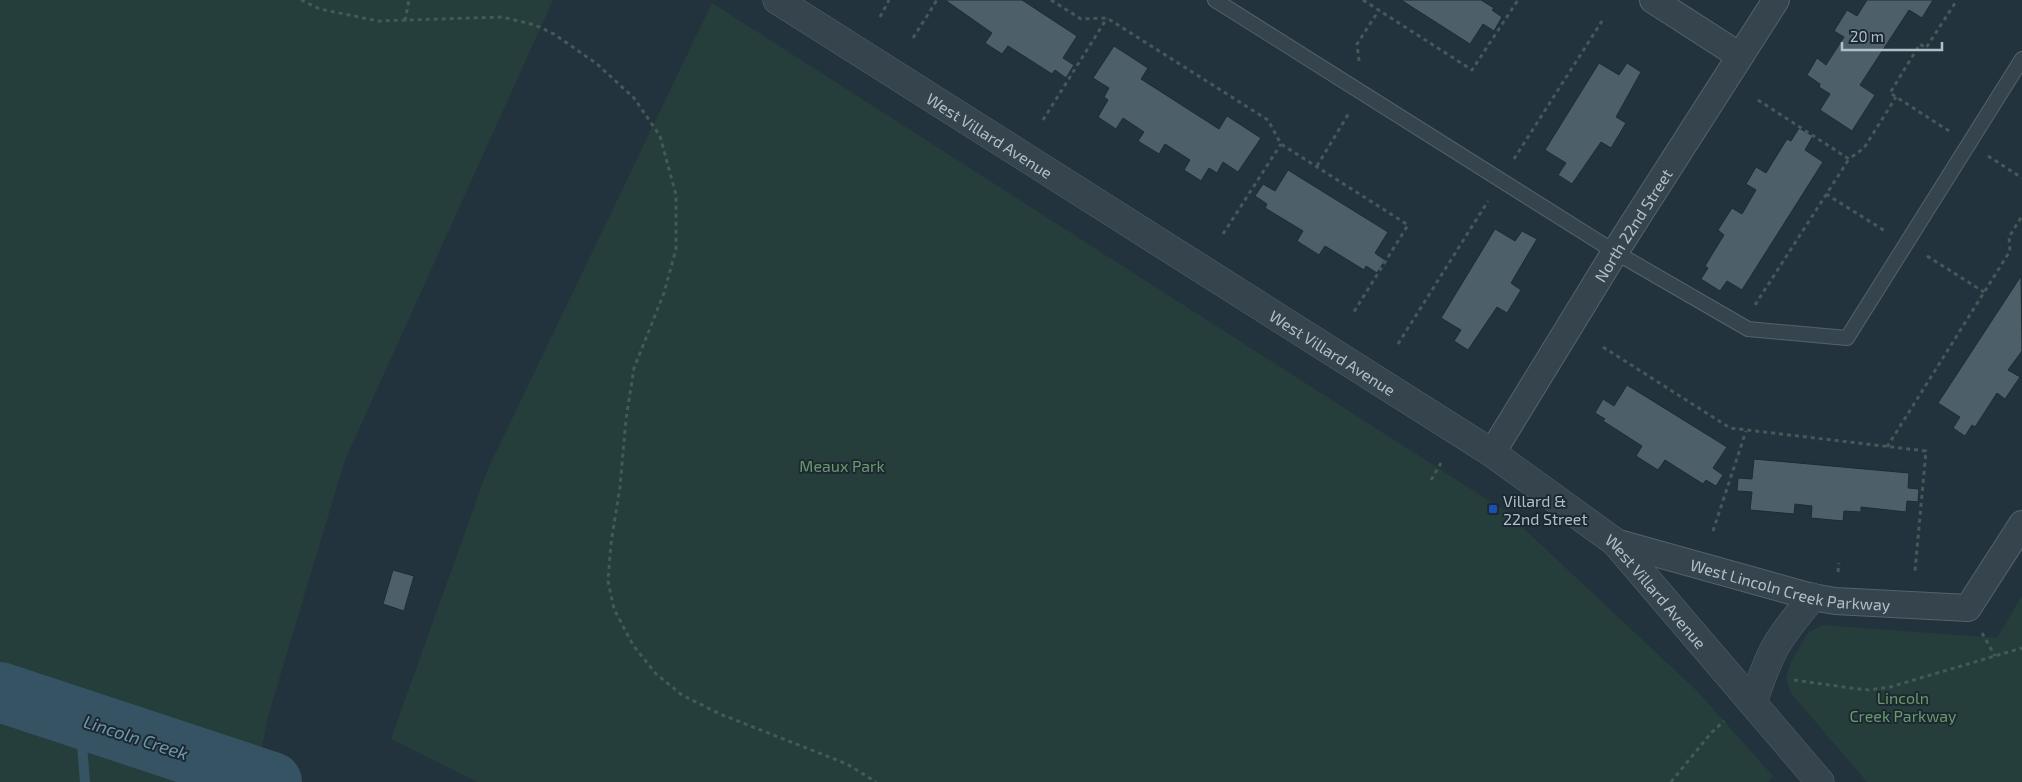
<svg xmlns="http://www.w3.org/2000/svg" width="2022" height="782" font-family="'Exo 2',sans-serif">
<rect width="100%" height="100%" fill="#23333d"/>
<!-- park -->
<g fill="#253e3b">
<path d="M 0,0 L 553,0 L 345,460 L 268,716 L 255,782 L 0,782 Z"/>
<path d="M 712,3 L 1505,511 L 1698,692 L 1773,776 L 1768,782 L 477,782 L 391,739 L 487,471 Z"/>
<path d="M 2022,596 L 2022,782 L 1867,782 L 1790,692 L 1786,678 L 1791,662 L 1807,634 L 1822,625 L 1997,638 Z"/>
</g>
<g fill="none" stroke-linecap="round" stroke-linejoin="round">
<!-- stream -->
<path stroke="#365364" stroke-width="10" d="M 80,719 L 85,782"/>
<!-- river -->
<path stroke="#365364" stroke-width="60" d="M 0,692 L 272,782"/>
</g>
<!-- building -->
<g fill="#4d606a" stroke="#1e2b34">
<path d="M 945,0 L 1022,0 L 1077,36 L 1063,58 L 1074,65 L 1066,78 L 1055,70 L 1052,74 L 1008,46 L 1002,54 L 985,43 L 992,33 Z"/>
<path d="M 1401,0 L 1481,0 L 1494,8 L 1492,10 L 1502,17 L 1494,31 L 1483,24 L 1470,44 Z"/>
<path d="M 1867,0 L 1933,0 L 1922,18 L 1909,10 L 1860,85 L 1875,95 L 1852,131 L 1820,110 L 1830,94 L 1819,87 L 1820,84 L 1807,75 L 1817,58 L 1826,65 L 1844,37 L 1834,31 L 1847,10 L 1857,16 Z"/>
<path d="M 1114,46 L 1148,68 L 1141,79 L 1219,129 L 1227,116 L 1261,138 L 1238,172 L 1223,162 L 1217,173 L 1209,168 L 1201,181 L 1184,170 L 1190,160 L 1165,144 L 1159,154 L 1138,141 L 1144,132 L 1123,118 L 1116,129 L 1098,117 L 1108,100 L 1104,97 L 1109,88 L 1093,78 Z"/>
<path d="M 1599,63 L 1619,75 L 1627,63 L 1641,72 L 1616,117 L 1626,123 L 1611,148 L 1601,142 L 1572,184 L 1558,175 L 1566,163 L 1545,150 Z"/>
<path d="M 1799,128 L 1813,136 L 1805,150 L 1823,162 L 1742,290 L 1727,281 L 1720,291 L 1701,279 L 1708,268 L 1705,266 L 1724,235 L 1718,230 L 1732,208 L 1742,214 L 1756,190 L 1746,184 L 1756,167 L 1766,173 L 1787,139 L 1791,141 Z"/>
<path d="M 1288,170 L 1388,232 L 1375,253 L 1385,260 L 1377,273 L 1366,266 L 1364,270 L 1325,246 L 1319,255 L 1297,241 L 1303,231 L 1265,208 L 1267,204 L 1255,196 L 1263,184 L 1275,191 Z"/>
<path d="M 1495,229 L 1515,241 L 1522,231 L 1537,239 L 1511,283 L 1521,290 L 1507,313 L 1497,307 L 1468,350 L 1454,341 L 1461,330 L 1441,318 Z"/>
<path d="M 2021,276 L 2022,351 L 2008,370 L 2020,377 L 2005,399 L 1997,393 L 1975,427 L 1972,425 L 1965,436 L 1953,428 L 1960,417 L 1938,403 Z"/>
<path d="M 1627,385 L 1727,447 L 1713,468 L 1723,475 L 1716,486 L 1706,480 L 1703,484 L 1665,460 L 1658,470 L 1636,456 L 1642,446 L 1603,421 L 1605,419 L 1595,413 L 1603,399 L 1614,406 Z"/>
<path d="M 1754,459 L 1909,473 L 1908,488 L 1919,489 L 1918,502 L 1907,501 L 1906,512 L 1861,507 L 1861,512 L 1844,511 L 1843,521 L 1811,518 L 1812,506 L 1795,504 L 1794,514 L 1750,510 L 1752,492 L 1737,491 L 1738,478 L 1752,479 Z"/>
<path d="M 393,570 L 414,576 L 404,611 L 383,604 Z"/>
</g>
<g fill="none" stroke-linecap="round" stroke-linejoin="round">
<!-- service casing -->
<g stroke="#55626b" stroke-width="16">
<path id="service" d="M 1215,0 L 1615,252 L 1748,329 L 1847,338 L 2022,59"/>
</g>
<!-- minor casing -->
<g stroke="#55626b" stroke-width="28">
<g id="minor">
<path d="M 1653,0 L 1740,56"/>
<path id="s1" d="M 1492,453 L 1615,252 L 1776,0"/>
<path id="s2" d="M 1615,542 L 1812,597 L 1835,601 L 1968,608 L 2022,524"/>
</g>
</g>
<!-- tertiary casing -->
<g stroke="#55626b" stroke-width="29">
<g id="tertiary">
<path id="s3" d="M 777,0 L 1492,453 L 1615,542 L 1820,782"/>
<path d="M 1753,702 C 1760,683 1766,662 1777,644 C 1787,627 1800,613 1812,597"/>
</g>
</g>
<!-- path -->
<g stroke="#425a58" stroke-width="3" stroke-dasharray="4 4" stroke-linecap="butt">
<path d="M 301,0 L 320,9 L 378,21 L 502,17 L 535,25 L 554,34 L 597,64 L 634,98 L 660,136 L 676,195 L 676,249 L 664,293 L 634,368 L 626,419 L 620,487 L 611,543 L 608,581 L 614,609 L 633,645 L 656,674 L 682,695 L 720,714 L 847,764 L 876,782"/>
<path d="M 1051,0 L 1081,19 L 1107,18 L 1268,120 L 1281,144 L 1408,225 L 1352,315"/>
<path d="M 1363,0 L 1472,70 L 1518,0"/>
<path d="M 880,17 L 889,0"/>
<path d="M 405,21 L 409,0"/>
<path d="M 913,38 L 937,0"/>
<path d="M 1359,61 L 1357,44 L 1379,10"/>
<path d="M 1758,100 L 1849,159 L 1864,148 L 1896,97"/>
<path d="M 1043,120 L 1107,18"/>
<path d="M 1949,131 L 1890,93 L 1920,44 L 1926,48 L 1957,0"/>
<path d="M 1988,156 L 2022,178"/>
<path d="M 1514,159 L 1602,21"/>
<path d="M 1317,166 L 1349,113"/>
<path d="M 1826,194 L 1885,231"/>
<path d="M 1223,234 L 1281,144"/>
<path d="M 1927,256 L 1984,292"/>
<path d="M 1755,305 L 1849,159"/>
<path d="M 1398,344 L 1488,201"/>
<path d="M 1603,347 L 1730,428 L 1926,451 L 1915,571"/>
<path d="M 1887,447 L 2010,251 L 2009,237 L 2022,216"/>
<path d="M 1431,480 L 1441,463"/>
<path d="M 1713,531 L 1746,431"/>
<path d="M 1838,572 L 1839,563"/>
<path d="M 1982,633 L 1995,656"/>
<path d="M 1794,680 L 1851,688 L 1869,690 L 1890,687 L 2022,648"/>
<path d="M 1671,782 L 1711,733 L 1724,721"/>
</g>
<!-- service -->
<use href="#service" stroke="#36454d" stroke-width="14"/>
<!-- minor -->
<use href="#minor" stroke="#36454d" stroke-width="26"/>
<!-- tertiary -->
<use href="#tertiary" stroke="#36454d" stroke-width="28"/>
</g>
<!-- markers -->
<rect fill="#1a4fb4" stroke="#1c2932" stroke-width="2" x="1488" y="504" width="10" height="10" rx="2.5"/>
<g text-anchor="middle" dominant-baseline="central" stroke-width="4" stroke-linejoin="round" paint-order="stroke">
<!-- street labels -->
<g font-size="16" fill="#b2bfc8" stroke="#1c2932">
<text stroke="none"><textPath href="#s3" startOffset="252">West Villard Avenue</textPath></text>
<text stroke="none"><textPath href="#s1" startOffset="268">North 22nd Street</textPath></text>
<text stroke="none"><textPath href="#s3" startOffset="658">West Villard Avenue</textPath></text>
<text stroke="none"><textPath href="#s2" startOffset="181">West Lincoln Creek Parkway</textPath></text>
<text stroke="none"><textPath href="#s3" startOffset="1062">West Villard Avenue</textPath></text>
</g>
<!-- park labels -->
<g font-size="16" fill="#699a69" stroke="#1c2932">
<text x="842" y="465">Meaux Park</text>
<text x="1903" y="697">Lincoln<tspan x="1903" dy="18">Creek Parkway</tspan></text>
</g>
<!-- poi labels -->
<g font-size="16" fill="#b2bfc8" stroke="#1c2932" text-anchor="start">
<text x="1503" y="500">Villard &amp;<tspan x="1503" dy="18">22nd Street</tspan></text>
</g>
<!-- water labels -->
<g font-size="18" font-style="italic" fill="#7197ac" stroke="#1c2932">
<text transform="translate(136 737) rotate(18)">Lincoln Creek</text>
</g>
</g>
<!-- scale -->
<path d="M1842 42v8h100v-8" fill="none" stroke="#b2bfc8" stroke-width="2.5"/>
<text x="1850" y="42" font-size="15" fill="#b2bfc8" stroke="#1c2932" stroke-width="4" paint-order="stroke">20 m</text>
</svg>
